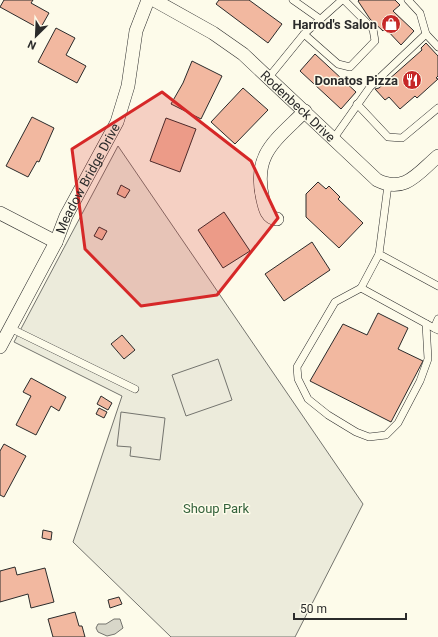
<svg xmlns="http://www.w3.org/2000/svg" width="438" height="637" font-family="Roboto,sans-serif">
<rect width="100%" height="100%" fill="#fdfbea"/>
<!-- green -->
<path fill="#ecebdb" stroke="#74746e" d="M 118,146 L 363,504 L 295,637 L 171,637 L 73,542 L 122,396 L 14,342 Z"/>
<!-- parking -->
<g fill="#eceadb" stroke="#74746e">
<path d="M 218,359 L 232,400 L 186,416 L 172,375 Z"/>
<path d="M 121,412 L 165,418 L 160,460 L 130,456 L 131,447 L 117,446 Z"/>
</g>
<!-- water -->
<path fill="#d8d7c9" stroke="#74746e" d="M 114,619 L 120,619 L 123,628 L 115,634 L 107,636 L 98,632 L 96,628 L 98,624 L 106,624 Z"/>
<!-- building -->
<g fill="#f2b8a0" stroke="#2b2b2b">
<path d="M 4,0 L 33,0 L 31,3 L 49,13 L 40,29 L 0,7 Z"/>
<path d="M 219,0 L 249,0 L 282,24 L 268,43 L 216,4 Z"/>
<path d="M 359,0 L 395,0 L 400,5 L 393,11 L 414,31 L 401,45 L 385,28 L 383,31 L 370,19 L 358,1 Z"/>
<path d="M 56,28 L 75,38 L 66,55 L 86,66 L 77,83 L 38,62 Z"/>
<path d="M 426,43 L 438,56 L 438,76 L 436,78 L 438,79 L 417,98 L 415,96 L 400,109 L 389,97 L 385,100 L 375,89 L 379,88 L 422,50 L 421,48 Z"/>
<path d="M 315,54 L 356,92 L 341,109 L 300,71 Z"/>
<path d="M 192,61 L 222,76 L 201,119 L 171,104 L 183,83 Z"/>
<path d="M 243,88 L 268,110 L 235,144 L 211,122 Z"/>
<path d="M 32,117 L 54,128 L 39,162 L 37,161 L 28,177 L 6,166 Z"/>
<path d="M 166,118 L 196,129 L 180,172 L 150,161 Z"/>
<path d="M 318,182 L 326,189 L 329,186 L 340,197 L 338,199 L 363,223 L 339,248 L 306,217 L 306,194 Z"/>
<path d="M 121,185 L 130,190 L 125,198 L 117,194 Z"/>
<path d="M 224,212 L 250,251 L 223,268 L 198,230 Z"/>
<path d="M 99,227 L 107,231 L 102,240 L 94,236 Z"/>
<path d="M 312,242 L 330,270 L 284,301 L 265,274 Z"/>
<path d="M 378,313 L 408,328 L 398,349 L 423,361 L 391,422 L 310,381 L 343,324 L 367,335 Z"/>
<path d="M 122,335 L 135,350 L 124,359 L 111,344 Z"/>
<path d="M 31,378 L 66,397 L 59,411 L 51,406 L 36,435 L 16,425 L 31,396 L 23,392 Z"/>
<path d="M 101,396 L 112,403 L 108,410 L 97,404 Z"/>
<path d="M 99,408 L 107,412 L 104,418 L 96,414 Z"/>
<path d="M 4,444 L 26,456 L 4,497 L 0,495 L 0,451 Z"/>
<path d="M 43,530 L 52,532 L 51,540 L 42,538 Z"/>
<path d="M 15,567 L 17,575 L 45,568 L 54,602 L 31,608 L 28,594 L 0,602 L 0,571 Z"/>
<path d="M 119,597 L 122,604 L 110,608 L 108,600 Z"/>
<path d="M 75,612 L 79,626 L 82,626 L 85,637 L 53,637 L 48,619 Z"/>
</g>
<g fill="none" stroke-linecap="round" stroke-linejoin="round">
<!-- service casing -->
<g stroke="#2b2b2b" stroke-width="8">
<g id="service">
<path d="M 293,0 L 320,19"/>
<path d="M 408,0 L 420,13 L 426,34 L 438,47"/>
<path d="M 304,34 L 338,64 L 350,67 L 375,41 L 373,29 L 344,0"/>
<path d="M 269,77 L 304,34 L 342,0"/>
<path d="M 357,104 L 388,137 L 402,138 L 438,108"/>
<path d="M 334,138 L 370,87 L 426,34"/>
<path d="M 388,185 L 379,254 L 438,286"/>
<path d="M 379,254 L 361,288 L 434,328"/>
<path d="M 361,288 L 335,302 L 297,367 L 298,379 L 308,399 L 328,415 L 356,432 L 369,437 L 386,435 L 398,423 L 420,381 L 428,359 L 426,324"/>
<path d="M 438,319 L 434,328 L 438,330"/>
<path d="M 10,328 L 135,389"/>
</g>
</g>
<!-- minor casing -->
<g stroke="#2b2b2b" stroke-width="14">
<g id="minor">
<path id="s1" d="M 154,0 L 213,33 L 243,54 L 377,180 C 405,194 418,173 438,156"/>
<path d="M 0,213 L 56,242"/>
<path d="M 277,219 C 267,218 265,209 263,200 C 252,154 275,141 305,111"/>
<path id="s2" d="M 0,347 L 56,242 L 66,216 L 117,122 L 128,86 L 136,31 L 148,0"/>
</g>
</g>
<!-- service -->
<use href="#service" stroke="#fdfbea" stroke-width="7"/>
<!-- minor -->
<use href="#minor" stroke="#fdfbea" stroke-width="13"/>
</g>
<!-- marked area -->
<path fill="#d62828" fill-opacity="0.2" stroke="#d62828" stroke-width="3" stroke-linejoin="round" d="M 162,92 L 251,161 L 278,218 L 217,295 L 141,306 L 85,249 L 72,149 Z"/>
<!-- icons -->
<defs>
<g id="shop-disc" transform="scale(1)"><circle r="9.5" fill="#c62828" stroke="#fdfbea"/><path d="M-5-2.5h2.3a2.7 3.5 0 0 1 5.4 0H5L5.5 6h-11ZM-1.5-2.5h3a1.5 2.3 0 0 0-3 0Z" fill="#fff"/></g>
<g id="restaurant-disc" transform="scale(1)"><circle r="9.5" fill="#c62828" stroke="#fdfbea"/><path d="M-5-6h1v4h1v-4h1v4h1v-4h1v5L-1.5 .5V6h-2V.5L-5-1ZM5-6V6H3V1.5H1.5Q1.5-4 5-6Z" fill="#fff"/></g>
</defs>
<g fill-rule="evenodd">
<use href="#shop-disc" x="391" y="24"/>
<use href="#restaurant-disc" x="412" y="80"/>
</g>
<g text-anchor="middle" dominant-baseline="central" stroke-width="3" stroke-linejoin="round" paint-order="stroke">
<!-- poi labels -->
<g font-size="13" font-weight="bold" fill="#2b2b2b" stroke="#fdfbea" text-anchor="end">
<text x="377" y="24">Harrod's Salon</text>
<text x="398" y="80">Donatos Pizza</text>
</g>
<!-- street labels -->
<g font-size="13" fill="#2b2b2b" stroke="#fdfbea">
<text stroke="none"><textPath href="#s1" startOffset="180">Rodenbeck Drive</textPath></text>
<text stroke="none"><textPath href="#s2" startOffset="190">Meadow Bridge Drive</textPath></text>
</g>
<!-- park labels -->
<g font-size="13" fill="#34623c" stroke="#fdfbea">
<text x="216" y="508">Shoup Park</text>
</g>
</g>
<!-- north arrow -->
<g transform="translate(36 36) rotate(204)" stroke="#fdfbea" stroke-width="3" paint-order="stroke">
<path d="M0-3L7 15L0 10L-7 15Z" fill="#2b2b2b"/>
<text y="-6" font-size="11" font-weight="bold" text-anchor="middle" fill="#2b2b2b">N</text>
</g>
<!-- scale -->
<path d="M294 613v6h112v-6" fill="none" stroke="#2b2b2b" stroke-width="2"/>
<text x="300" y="613" font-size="12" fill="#2b2b2b" stroke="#fdfbea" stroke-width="3" paint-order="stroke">50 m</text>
</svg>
